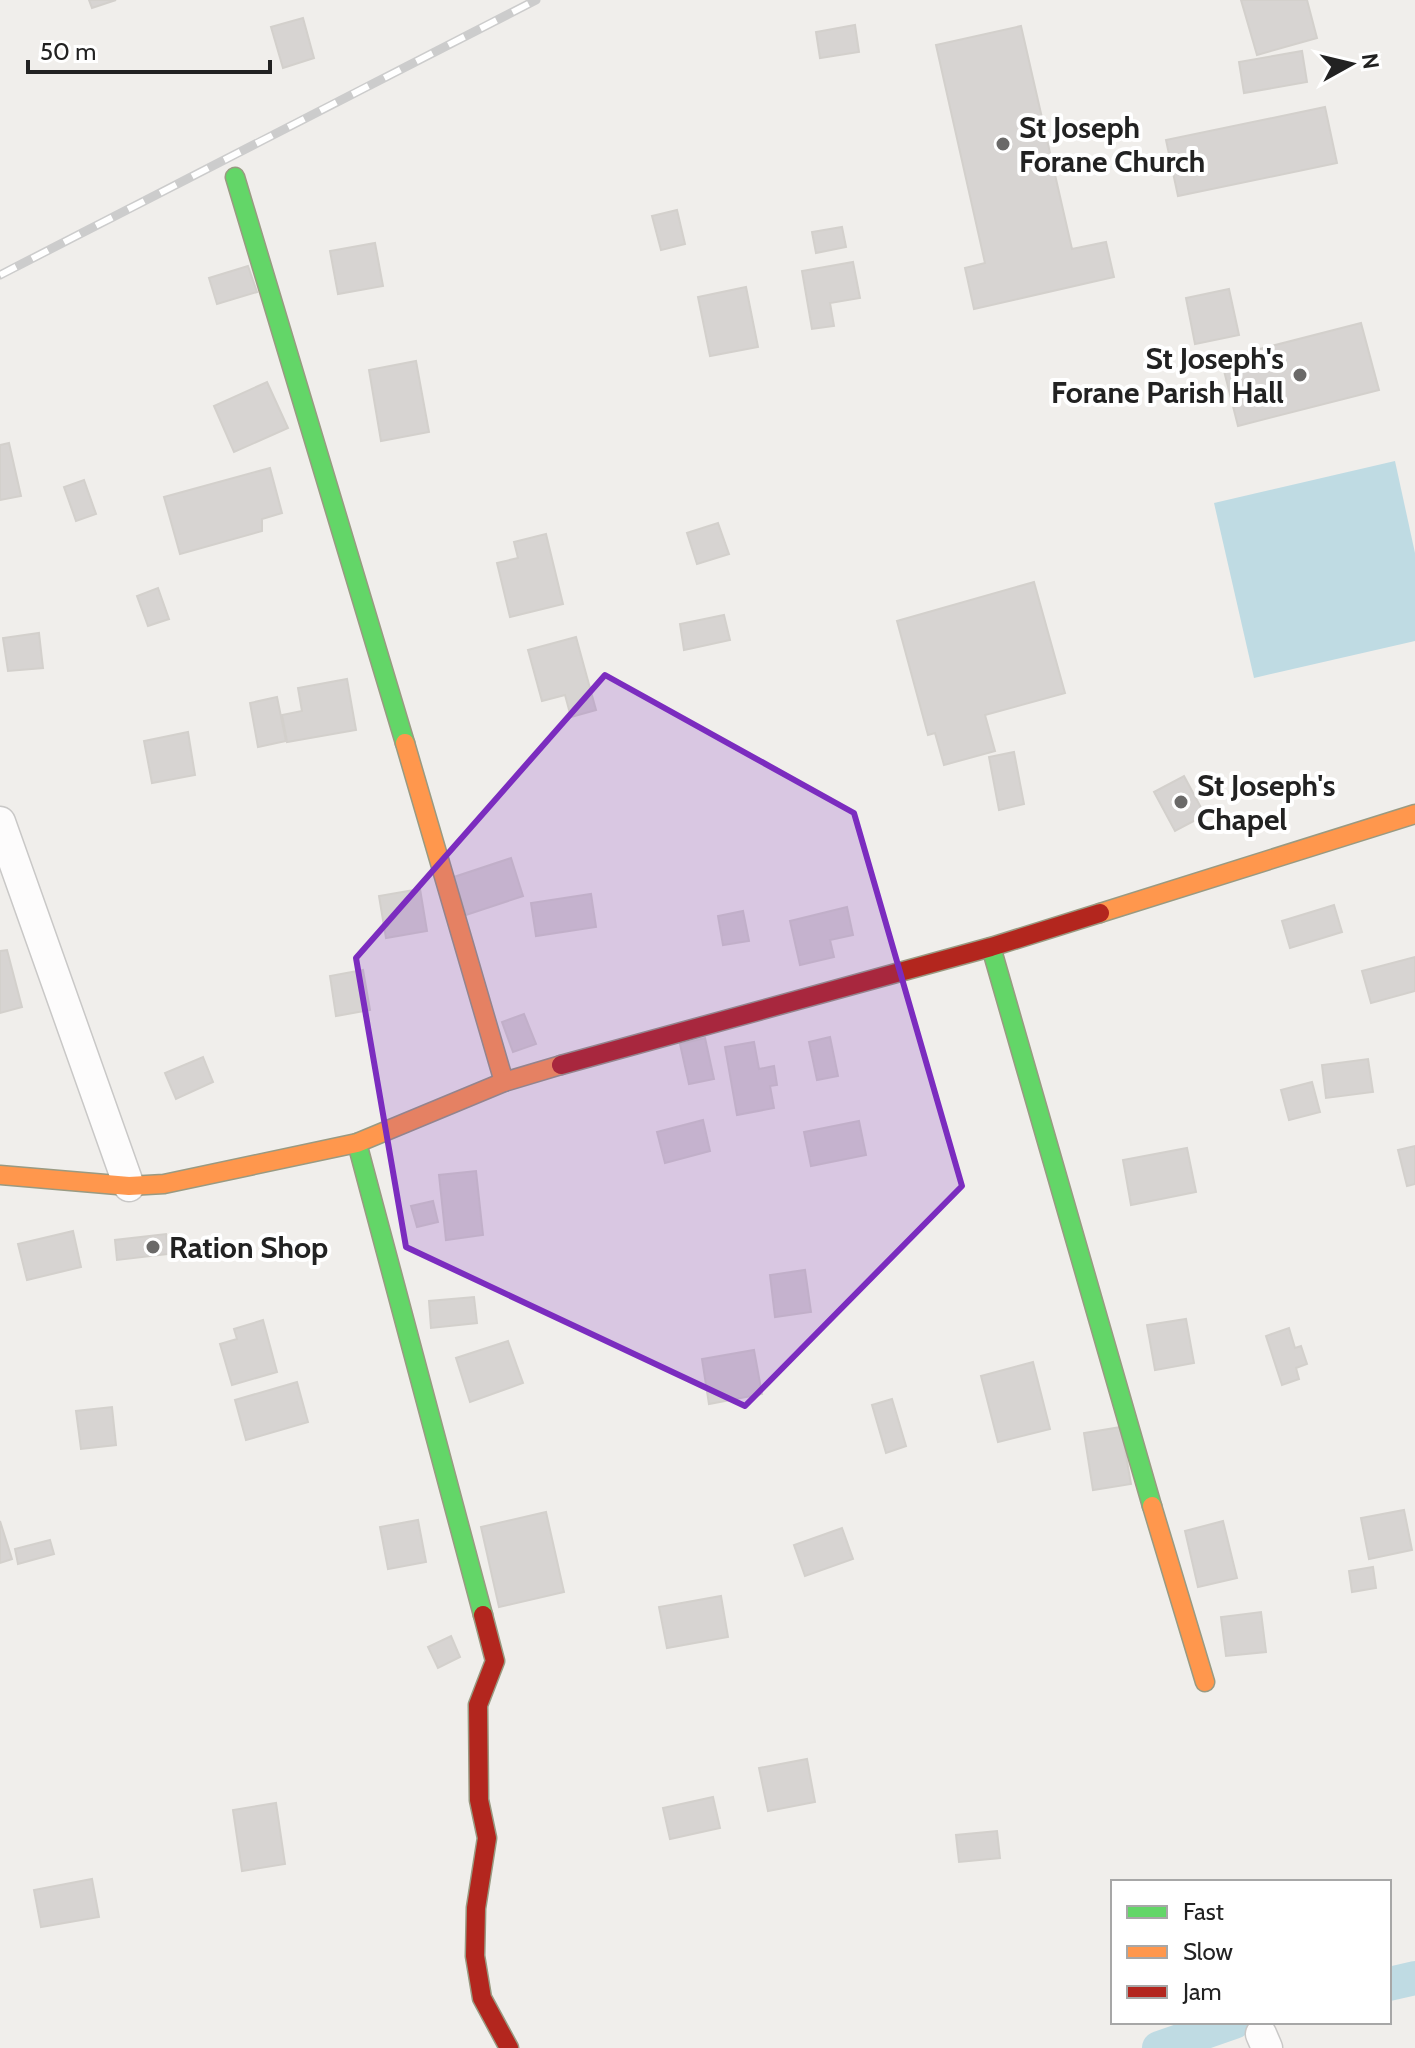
<svg xmlns="http://www.w3.org/2000/svg" width="1415" height="2048" font-family="Cabin,sans-serif">
<rect width="100%" height="100%" fill="#f0eeeb"/>
<!-- water -->
<path fill="#bfdbe3" d="M 1395,461 L 1415,553 L 1415,641 L 1254,678 L 1214,503 Z"/>
<g fill="none" stroke-linecap="round" stroke-linejoin="round">
<!-- canal -->
<g stroke="#bfdbe3" stroke-width="34">
<path d="M 1389,1984 L 1415,1978"/>
<path d="M 1159,2048 L 1234,2022"/>
</g>
</g>
<!-- building -->
<g fill="#d7d4d2" stroke="#d3d0cc" stroke-width="2">
<path d="M 89,0 L 116,0 L 92,8 Z"/>
<path d="M 1241,0 L 1307,0 L 1317,38 L 1257,55 Z"/>
<path d="M 303,18 L 314,58 L 283,68 L 271,27 Z"/>
<path d="M 855,25 L 859,52 L 820,58 L 816,32 Z"/>
<path d="M 1021,26 L 1072,249 L 1106,242 L 1114,277 L 974,309 L 965,268 L 985,263 L 936,45 Z"/>
<path d="M 1302,51 L 1307,82 L 1244,93 L 1239,62 Z"/>
<path d="M 1325,107 L 1337,163 L 1178,196 L 1166,140 Z"/>
<path d="M 677,210 L 685,244 L 661,250 L 652,216 Z"/>
<path d="M 842,227 L 846,247 L 816,253 L 812,232 Z"/>
<path d="M 375,243 L 383,286 L 338,294 L 330,251 Z"/>
<path d="M 853,262 L 860,298 L 830,303 L 834,326 L 812,329 L 802,271 Z"/>
<path d="M 248,266 L 257,292 L 217,304 L 209,278 Z"/>
<path d="M 746,287 L 758,347 L 710,356 L 698,297 Z"/>
<path d="M 1229,289 L 1239,335 L 1195,344 L 1186,298 Z"/>
<path d="M 1361,323 L 1379,390 L 1238,426 L 1221,359 Z"/>
<path d="M 416,361 L 429,432 L 381,441 L 369,370 Z"/>
<path d="M 267,382 L 288,428 L 234,452 L 214,406 Z"/>
<path d="M 9,443 L 21,496 L 0,500 L 0,445 Z"/>
<path d="M 270,468 L 282,513 L 262,519 L 262,531 L 180,554 L 164,497 Z"/>
<path d="M 84,480 L 96,514 L 76,521 L 64,487 Z"/>
<path d="M 718,523 L 729,554 L 697,564 L 687,533 Z"/>
<path d="M 546,534 L 563,604 L 510,617 L 497,563 L 518,558 L 514,542 Z"/>
<path d="M 1034,582 L 1065,693 L 985,715 L 995,751 L 944,765 L 935,733 L 928,735 L 897,621 Z"/>
<path d="M 158,588 L 169,619 L 148,626 L 137,596 Z"/>
<path d="M 724,615 L 730,640 L 684,650 L 680,624 Z"/>
<path d="M 39,633 L 43,668 L 8,671 L 3,638 Z"/>
<path d="M 576,637 L 596,710 L 571,717 L 565,695 L 542,701 L 528,650 Z"/>
<path d="M 347,679 L 356,730 L 287,742 L 282,715 L 302,711 L 298,688 Z"/>
<path d="M 277,697 L 286,741 L 258,747 L 250,703 Z"/>
<path d="M 188,732 L 195,775 L 152,783 L 144,741 Z"/>
<path d="M 1014,752 L 1024,804 L 999,810 L 989,757 Z"/>
<path d="M 1184,776 L 1205,815 L 1175,831 L 1154,792 Z"/>
<path d="M 511,858 L 523,896 L 466,915 L 454,877 Z"/>
<path d="M 420,889 L 427,931 L 386,938 L 379,896 Z"/>
<path d="M 591,894 L 596,927 L 536,936 L 531,903 Z"/>
<path d="M 1334,905 L 1342,932 L 1290,948 L 1282,921 Z"/>
<path d="M 847,907 L 853,935 L 830,940 L 834,957 L 800,965 L 790,921 Z"/>
<path d="M 743,911 L 749,941 L 723,945 L 718,916 Z"/>
<path d="M 7,950 L 22,1007 L 0,1013 L 0,951 Z"/>
<path d="M 1415,957 L 1415,991 L 1371,1003 L 1362,971 Z"/>
<path d="M 363,970 L 370,1010 L 336,1016 L 330,976 Z"/>
<path d="M 524,1014 L 536,1044 L 513,1052 L 502,1022 Z"/>
<path d="M 830,1037 L 838,1076 L 817,1080 L 809,1042 Z"/>
<path d="M 705,1038 L 714,1079 L 689,1084 L 680,1044 Z"/>
<path d="M 754,1042 L 759,1069 L 774,1066 L 777,1085 L 770,1086 L 774,1108 L 737,1115 L 725,1047 Z"/>
<path d="M 203,1057 L 213,1082 L 176,1099 L 165,1073 Z"/>
<path d="M 1368,1059 L 1373,1092 L 1326,1098 L 1322,1065 Z"/>
<path d="M 1312,1082 L 1320,1112 L 1289,1120 L 1281,1090 Z"/>
<path d="M 703,1120 L 710,1151 L 665,1163 L 657,1132 Z"/>
<path d="M 859,1121 L 866,1155 L 811,1166 L 804,1132 Z"/>
<path d="M 1415,1146 L 1415,1184 L 1407,1186 L 1398,1150 Z"/>
<path d="M 1187,1148 L 1196,1192 L 1131,1205 L 1123,1160 Z"/>
<path d="M 476,1171 L 483,1235 L 446,1240 L 439,1175 Z"/>
<path d="M 433,1201 L 438,1222 L 417,1227 L 411,1206 Z"/>
<path d="M 73,1231 L 81,1267 L 27,1280 L 18,1244 Z"/>
<path d="M 166,1234 L 169,1254 L 117,1260 L 115,1240 Z"/>
<path d="M 805,1270 L 811,1312 L 775,1317 L 770,1275 Z"/>
<path d="M 474,1297 L 477,1323 L 431,1328 L 429,1301 Z"/>
<path d="M 1186,1319 L 1194,1363 L 1155,1370 L 1147,1325 Z"/>
<path d="M 263,1320 L 277,1372 L 232,1385 L 220,1344 L 237,1339 L 234,1329 Z"/>
<path d="M 1289,1328 L 1295,1348 L 1301,1346 L 1307,1364 L 1296,1368 L 1299,1379 L 1282,1385 L 1266,1336 Z"/>
<path d="M 508,1341 L 523,1383 L 470,1402 L 456,1358 Z"/>
<path d="M 754,1350 L 762,1394 L 709,1404 L 702,1359 Z"/>
<path d="M 1033,1362 L 1050,1429 L 998,1442 L 981,1376 Z"/>
<path d="M 297,1382 L 308,1422 L 246,1440 L 235,1400 Z"/>
<path d="M 892,1399 L 906,1446 L 886,1453 L 872,1405 Z"/>
<path d="M 112,1407 L 116,1445 L 81,1449 L 76,1411 Z"/>
<path d="M 1121,1427 L 1131,1484 L 1093,1490 L 1084,1433 Z"/>
<path d="M 1404,1510 L 1412,1550 L 1369,1559 L 1361,1518 Z"/>
<path d="M 546,1512 L 564,1592 L 499,1607 L 481,1527 Z"/>
<path d="M 418,1520 L 426,1562 L 388,1569 L 380,1527 Z"/>
<path d="M 0,1521 L 12,1559 L 0,1563 Z"/>
<path d="M 1223,1521 L 1237,1578 L 1198,1587 L 1185,1531 Z"/>
<path d="M 842,1528 L 853,1559 L 805,1576 L 794,1545 Z"/>
<path d="M 50,1540 L 54,1554 L 18,1564 L 15,1549 Z"/>
<path d="M 1373,1567 L 1376,1588 L 1352,1592 L 1349,1571 Z"/>
<path d="M 721,1596 L 728,1637 L 667,1648 L 659,1607 Z"/>
<path d="M 1261,1612 L 1266,1652 L 1226,1656 L 1221,1617 Z"/>
<path d="M 451,1636 L 460,1657 L 438,1668 L 428,1647 Z"/>
<path d="M 807,1759 L 815,1802 L 768,1811 L 759,1768 Z"/>
<path d="M 713,1797 L 720,1828 L 670,1839 L 663,1808 Z"/>
<path d="M 276,1803 L 285,1864 L 242,1871 L 233,1810 Z"/>
<path d="M 997,1831 L 1000,1858 L 959,1862 L 956,1835 Z"/>
<path d="M 92,1879 L 99,1917 L 41,1927 L 34,1890 Z"/>
</g>
<g fill="none" stroke-linecap="round" stroke-linejoin="round">
<!-- street casing -->
<g stroke="#c9c8c7" stroke-width="33">
<g id="street">
<path d="M 0,822 L 129,1186"/>
<path d="M 1261,2034 L 1267,2048"/>
</g>
</g>
<!-- fast casing -->
<g stroke="#999a82" stroke-width="21">
<g id="fast">
<path d="M 235,177 L 405,743"/>
<path d="M 991,947 L 1152,1506"/>
<path d="M 357,1143 L 483,1615"/>
</g>
</g>
<!-- slow casing -->
<g stroke="#999a82" stroke-width="21">
<g id="slow">
<path d="M 405,743 L 504,1082"/>
<path d="M 1100,913 L 1415,814"/>
<path d="M 0,1175 L 129,1186 L 164,1184 L 357,1143 L 504,1082 L 561,1065"/>
<path d="M 1152,1506 L 1205,1682"/>
</g>
</g>
<!-- jam casing -->
<g stroke="#999a82" stroke-width="21">
<g id="jam">
<path d="M 561,1065 L 991,947 L 1100,913"/>
<path d="M 483,1615 L 495,1661 L 478,1705 L 479,1800 L 487,1838 L 476,1908 L 475,1956 L 482,1998 L 509,2048"/>
</g>
</g>
<!-- street -->
<use href="#street" stroke="#fdfcfc" stroke-width="30"/>
<!-- fast -->
<use href="#fast" stroke="#63d668" stroke-width="18"/>
<!-- slow -->
<use href="#slow" stroke="#ff974d" stroke-width="18"/>
<!-- jam -->
<use href="#jam" stroke="#b3261e" stroke-width="18"/>
<!-- rail casing -->
<g stroke="#ccc" stroke-width="9">
<path id="rail" d="M 0,275 L 536,0"/>
</g>
<!-- rail -->
<use href="#rail" stroke="#fff" stroke-width="6" stroke-dasharray="18" stroke-linecap="butt"/>
</g>
<!-- marked area -->
<path fill="#7b2cbf" fill-opacity="0.2" stroke="#7b2cbf" stroke-width="6" stroke-linejoin="round" d="M 605,675 L 854,813 L 962,1186 L 745,1406 L 406,1247 L 356,958 Z"/>
<!-- markers -->
<g fill="#6a6968" stroke="#fff" stroke-width="3">
<circle cx="1003" cy="144" r="8"/>
<circle cx="1300" cy="375" r="8"/>
<circle cx="1181" cy="802" r="8"/>
<circle cx="153" cy="1247" r="8"/>
</g>
<g text-anchor="middle" dominant-baseline="central" stroke-width="8" stroke-linejoin="round" paint-order="stroke">
<!-- poi labels -->
<g font-size="30" font-weight="bold" fill="#222" stroke="#fff" text-anchor="start">
<text x="1019" y="127">St Joseph<tspan x="1019" dy="34">Forane Church</tspan></text>
<text x="1284" y="358" text-anchor="end">St Joseph's<tspan x="1284" dy="34">Forane Parish Hall</tspan></text>
<text x="1197" y="785">St Joseph's<tspan x="1197" dy="34">Chapel</tspan></text>
<text x="169" y="1247">Ration Shop</text>
</g>
</g>
<!-- legend -->
<rect x="1111" y="1880" width="280" height="144" fill="#ffffff" stroke="#a7a7a7" stroke-width="2"/>
<rect x="1127" y="1906" width="40" height="12" fill="#63d668" stroke="#a7a7a7" stroke-width="2"/>
<text x="1183" y="1920" font-size="24" fill="#222222">Fast</text>
<rect x="1127" y="1946" width="40" height="12" fill="#ff974d" stroke="#a7a7a7" stroke-width="2"/>
<text x="1183" y="1960" font-size="24" fill="#222222">Slow</text>
<rect x="1127" y="1986" width="40" height="12" fill="#b3261e" stroke="#a7a7a7" stroke-width="2"/>
<text x="1183" y="2000" font-size="24" fill="#222222">Jam</text>
<!-- north arrow -->
<g transform="translate(1351 64) rotate(82)" stroke="#ffffff" stroke-width="6" paint-order="stroke">
<path d="M0-6L14 30L0 20L-14 30Z" fill="#222222"/>
<text y="-12" font-size="22" font-weight="bold" text-anchor="middle" fill="#222222">N</text>
</g>
<!-- scale -->
<path d="M28 60v12h242v-12" fill="none" stroke="#222222" stroke-width="4"/>
<text x="40" y="60" font-size="24" fill="#222222" stroke="#ffffff" stroke-width="6" paint-order="stroke">50 m</text>
</svg>
